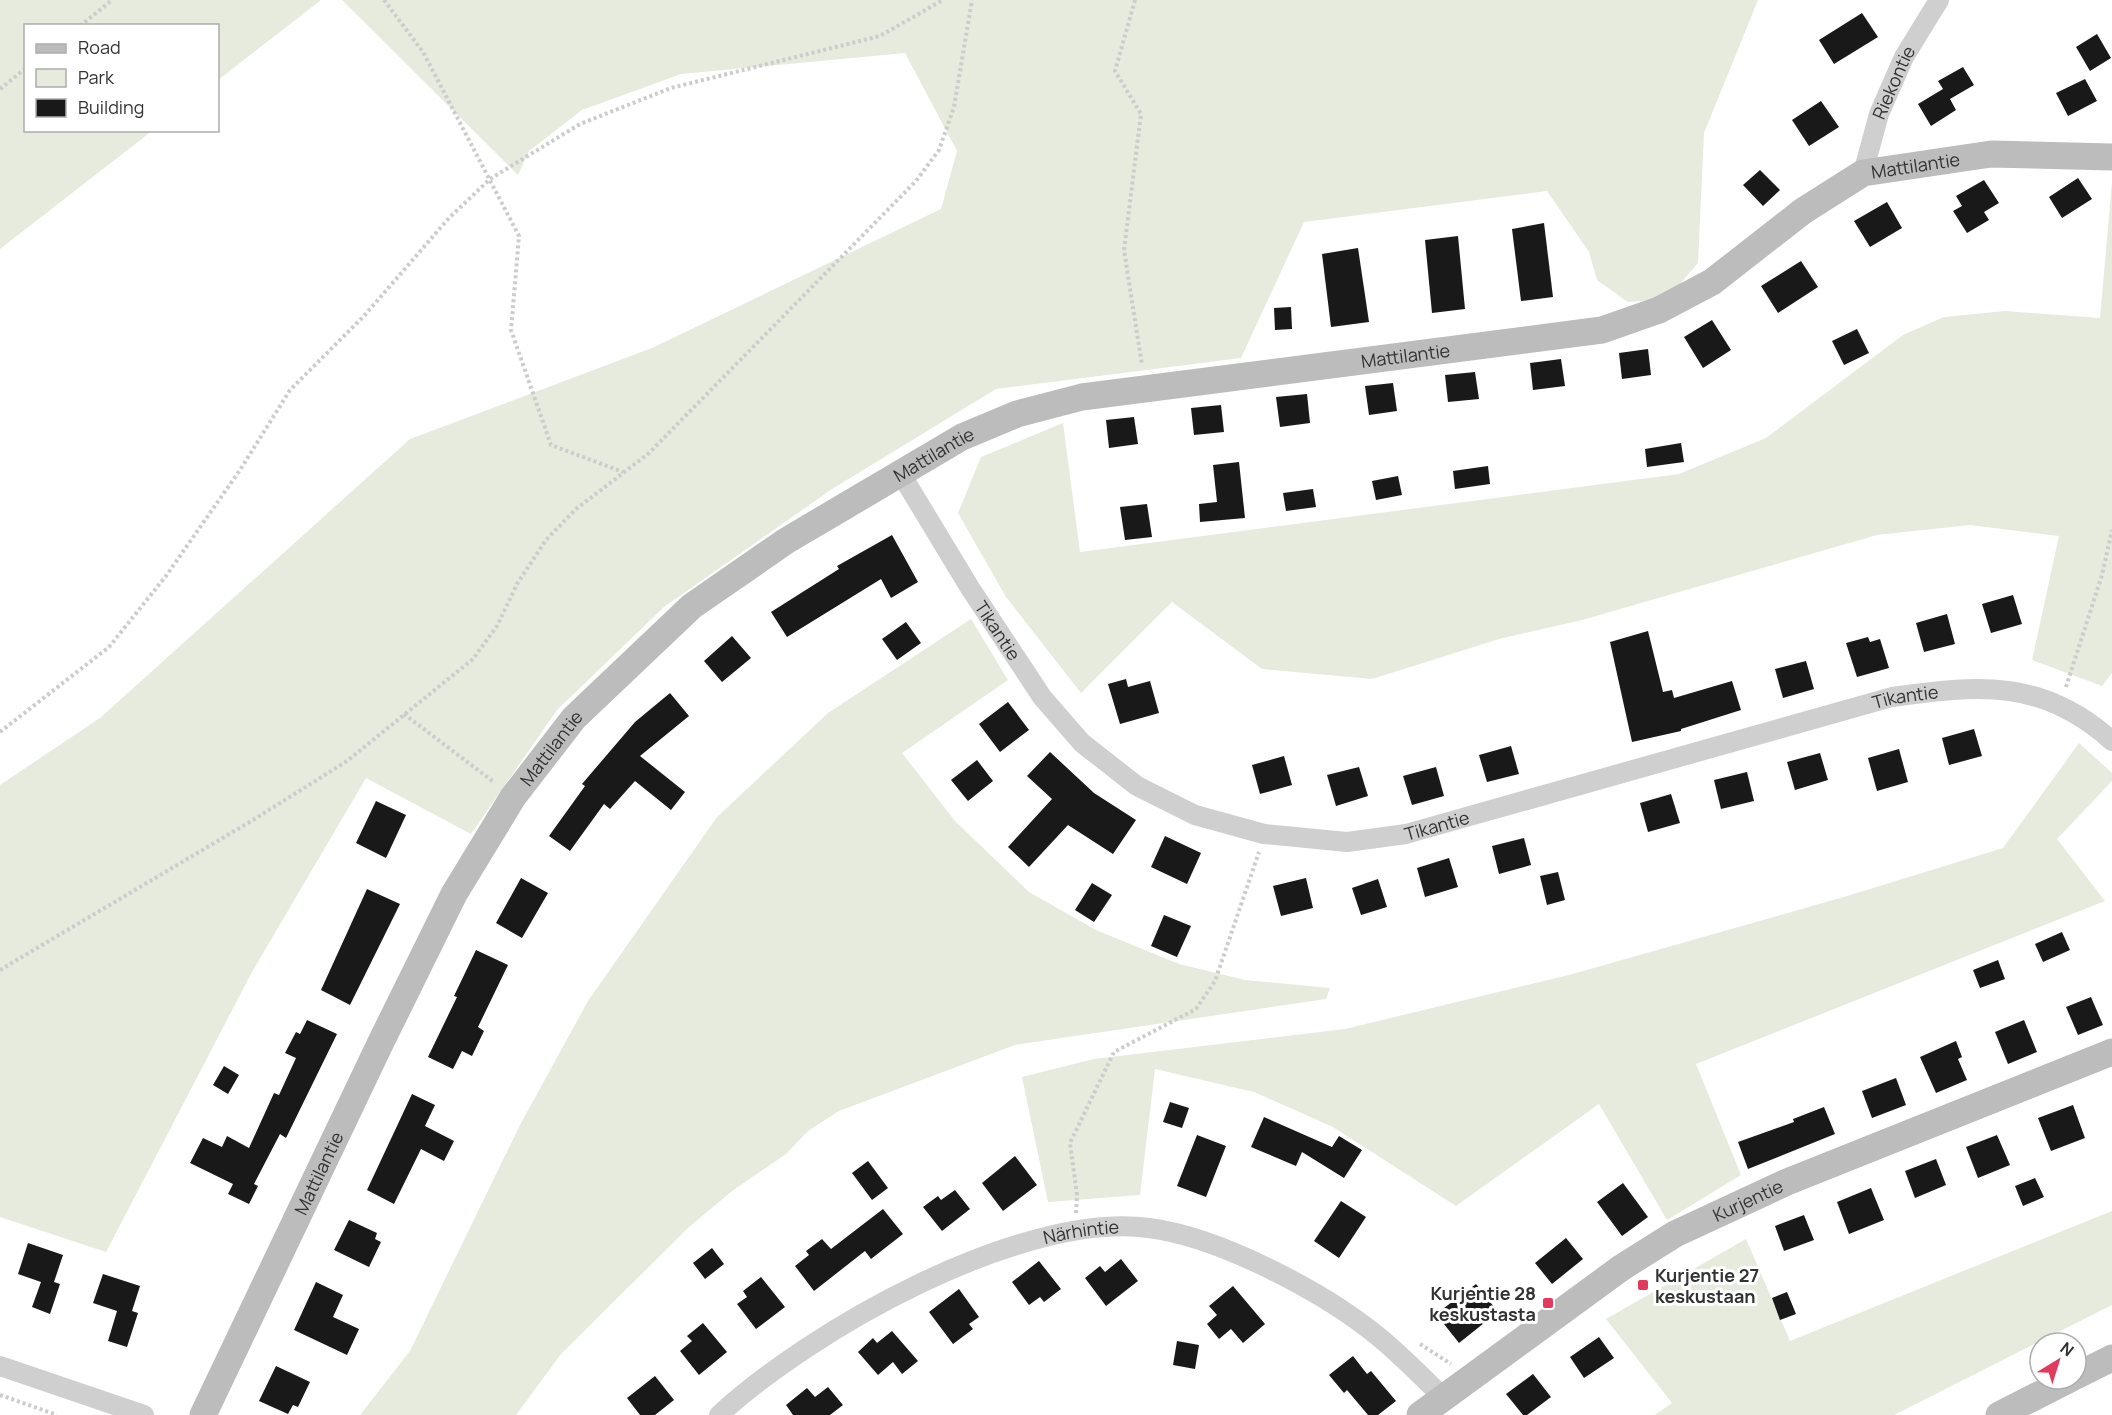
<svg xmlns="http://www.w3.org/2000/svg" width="2112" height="1415" font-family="Manrope,sans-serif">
<rect width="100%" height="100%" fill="#fff"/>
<!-- green -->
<g fill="#e6ebdd">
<path d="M 0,0 L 321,0 L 218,80 L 218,26 L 26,26 L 26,130 L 152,131 L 0,249 Z"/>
<path d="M 342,0 L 1758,0 L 1704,133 L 1698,263 L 1667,299 L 1628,302 L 1597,280 L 1589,252 L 1547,191 L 1304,222 L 1241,358 L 996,389 L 832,489 L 664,607 L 557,710 L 471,834 L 366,778 L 252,972 L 106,1252 L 0,1217 L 0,785 L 100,718 L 410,439 L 652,348 L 941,209 L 957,151 L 905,53 L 681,74 L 582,110 L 529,151 L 518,175 Z"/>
<path d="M 2112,182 L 2112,673 L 2102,686 L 2032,660 L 2059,536 L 1970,525 L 1877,535 L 1582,620 L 1499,639 L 1372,679 L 1262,669 L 1172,602 L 1081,693 L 1006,597 L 958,513 L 981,457 L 1063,423 L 1080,552 L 1679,474 L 1766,438 L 1903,335 L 1944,317 L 2005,311 L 2100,318 Z"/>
<path d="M 971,619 L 1008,680 L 902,753 L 955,821 L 1029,892 L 1096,930 L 1179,964 L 1245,980 L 1330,988 L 1326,999 L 1015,1045 L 839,1111 L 808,1131 L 786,1154 L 732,1191 L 688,1228 L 561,1354 L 516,1415 L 360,1415 L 410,1351 L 520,1125 L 588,1001 L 717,817 L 828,713 Z"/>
<path d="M 2079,743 L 2112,773 L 2112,781 L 2057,839 L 2105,901 L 1696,1064 L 1741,1175 L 1667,1220 L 1599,1104 L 1456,1206 L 1333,1127 L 1254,1092 L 1155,1069 L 1140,1195 L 1048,1202 L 1022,1077 L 1094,1059 L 1345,1029 L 1569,975 L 1844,897 L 2003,848 Z"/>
<path d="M 2112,1211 L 2112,1305 L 1894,1415 L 1655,1415 L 1672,1403 L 1606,1319 L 1746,1239 L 1790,1341 Z"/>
</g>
<!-- building -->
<g fill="#191919">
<path d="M 1862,13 L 1878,37 L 1834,64 L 1819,40 Z"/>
<path d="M 2097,34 L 2111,58 L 2090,71 L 2076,47 Z"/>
<path d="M 1963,67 L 1974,85 L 1950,99 L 1956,110 L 1931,126 L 1918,104 L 1943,89 L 1938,81 Z"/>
<path d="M 2085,79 L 2097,101 L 2068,116 L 2056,93 Z"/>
<path d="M 1821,101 L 1839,127 L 1809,146 L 1792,120 Z"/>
<path d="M 1760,170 L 1780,190 L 1763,206 L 1743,185 Z"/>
<path d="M 2078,178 L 2092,199 L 2062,218 L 2049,197 Z"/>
<path d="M 1984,180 L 1999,203 L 1984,212 L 1989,220 L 1967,233 L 1953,211 L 1962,206 L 1956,196 Z"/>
<path d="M 1887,202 L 1902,228 L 1870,247 L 1854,221 Z"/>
<path d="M 1544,223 L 1553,297 L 1521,301 L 1512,229 Z"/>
<path d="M 1458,236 L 1465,309 L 1432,313 L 1425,240 Z"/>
<path d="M 1358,248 L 1369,322 L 1331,327 L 1322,254 Z"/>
<path d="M 1801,261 L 1818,287 L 1778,313 L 1761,286 Z"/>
<path d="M 1291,307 L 1292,329 L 1275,330 L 1274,308 Z"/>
<path d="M 1712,320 L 1731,350 L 1703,368 L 1684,337 Z"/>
<path d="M 1857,329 L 1869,353 L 1844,365 L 1832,341 Z"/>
<path d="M 1648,349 L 1651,375 L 1622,379 L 1619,353 Z"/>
<path d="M 1561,359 L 1565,386 L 1533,390 L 1530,363 Z"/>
<path d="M 1475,372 L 1479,399 L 1448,402 L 1445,375 Z"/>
<path d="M 1393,383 L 1397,411 L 1369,415 L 1365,386 Z"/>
<path d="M 1307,394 L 1310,423 L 1280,427 L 1276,397 Z"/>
<path d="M 1221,405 L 1224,432 L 1194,435 L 1191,408 Z"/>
<path d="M 1134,417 L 1138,444 L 1109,448 L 1106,420 Z"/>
<path d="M 1681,443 L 1684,462 L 1647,467 L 1645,449 Z"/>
<path d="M 1239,462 L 1245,518 L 1200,522 L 1199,504 L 1217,502 L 1213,465 Z"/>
<path d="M 1488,466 L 1490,484 L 1455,489 L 1453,471 Z"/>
<path d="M 1398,476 L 1402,495 L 1376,500 L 1372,481 Z"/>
<path d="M 1313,489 L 1316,507 L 1286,511 L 1283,493 Z"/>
<path d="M 1147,504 L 1152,537 L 1125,540 L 1120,507 Z"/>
<path d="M 892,535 L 918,582 L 891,598 L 881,579 L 787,637 L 771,612 L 839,569 L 837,566 Z"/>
<path d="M 2013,595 L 2022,624 L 1991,633 L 1982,604 Z"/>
<path d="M 1947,614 L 1955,644 L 1924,652 L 1916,623 Z"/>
<path d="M 906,622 L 921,643 L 897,660 L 882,639 Z"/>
<path d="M 1648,631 L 1663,692 L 1672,690 L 1674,698 L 1732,681 L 1741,710 L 1681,729 L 1681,731 L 1632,742 L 1610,642 Z"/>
<path d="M 732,636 L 751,658 L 722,682 L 704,661 Z"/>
<path d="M 1868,637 L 1870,642 L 1880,639 L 1889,668 L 1857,677 L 1846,643 Z"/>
<path d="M 1806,661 L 1814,689 L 1783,698 L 1775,669 Z"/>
<path d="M 1126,679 L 1128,687 L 1150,681 L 1159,713 L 1120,724 L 1108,684 Z"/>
<path d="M 670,693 L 689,716 L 640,756 L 685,792 L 671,810 L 635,781 L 610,809 L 604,804 L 570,851 L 549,836 L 585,786 L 582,784 L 635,722 Z"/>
<path d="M 1008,702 L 1029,730 L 1000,752 L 979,724 Z"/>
<path d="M 1974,729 L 1982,756 L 1949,765 L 1942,738 Z"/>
<path d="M 1511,746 L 1519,774 L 1487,782 L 1479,755 Z"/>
<path d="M 1899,749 L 1908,782 L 1877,791 L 1868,758 Z"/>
<path d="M 1050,752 L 1094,793 L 1136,820 L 1113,854 L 1068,825 L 1029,867 L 1008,847 L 1052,799 L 1027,776 Z"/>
<path d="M 1820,753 L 1828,780 L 1795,790 L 1787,762 Z"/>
<path d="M 1284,756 L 1292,785 L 1260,794 L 1252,765 Z"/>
<path d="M 977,760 L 993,781 L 968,801 L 951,780 Z"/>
<path d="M 1359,767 L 1368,796 L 1336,806 L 1327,775 Z"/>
<path d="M 1436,767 L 1444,796 L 1412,805 L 1403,776 Z"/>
<path d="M 1747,772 L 1754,801 L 1721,809 L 1714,780 Z"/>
<path d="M 1671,794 L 1680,823 L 1648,832 L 1640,803 Z"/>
<path d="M 376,801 L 406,815 L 386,858 L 356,843 Z"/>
<path d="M 1165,836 L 1201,853 L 1187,884 L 1151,867 Z"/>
<path d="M 1524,838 L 1531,865 L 1499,874 L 1492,846 Z"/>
<path d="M 1449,858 L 1458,887 L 1425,897 L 1417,868 Z"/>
<path d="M 1558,872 L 1565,900 L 1547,905 L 1540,876 Z"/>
<path d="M 521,878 L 548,893 L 522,938 L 496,923 Z"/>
<path d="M 1306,878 L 1313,908 L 1281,916 L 1273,886 Z"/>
<path d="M 1378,879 L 1387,907 L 1361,915 L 1352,888 Z"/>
<path d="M 1092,883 L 1112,895 L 1094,922 L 1075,910 Z"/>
<path d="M 367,889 L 400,904 L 350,1005 L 321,990 Z"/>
<path d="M 1164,915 L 1191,926 L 1177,957 L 1151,946 Z"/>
<path d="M 2062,932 L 2070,950 L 2043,962 L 2035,944 Z"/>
<path d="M 476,950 L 508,965 L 478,1027 L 484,1031 L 472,1056 L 462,1051 L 453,1069 L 428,1057 L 457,997 L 454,996 Z"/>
<path d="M 1998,960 L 2005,979 L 1980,988 L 1973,970 Z"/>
<path d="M 2091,997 L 2103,1025 L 2078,1035 L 2066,1007 Z"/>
<path d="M 307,1020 L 337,1034 L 286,1138 L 280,1134 L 254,1184 L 258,1186 L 249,1204 L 228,1194 L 233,1184 L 190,1163 L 203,1138 L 222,1147 L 227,1136 L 249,1148 L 274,1093 L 279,1095 L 296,1058 L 285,1053 L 296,1032 L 300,1034 Z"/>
<path d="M 2024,1020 L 2037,1052 L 2008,1064 L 1995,1032 Z"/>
<path d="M 1956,1041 L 1962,1057 L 1958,1059 L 1967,1080 L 1936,1093 L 1920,1057 Z"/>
<path d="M 224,1066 L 239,1075 L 228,1094 L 213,1085 Z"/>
<path d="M 1896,1078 L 1906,1105 L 1872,1118 L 1862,1091 Z"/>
<path d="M 412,1094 L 435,1105 L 425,1126 L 454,1141 L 444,1161 L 421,1149 L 394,1204 L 367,1190 Z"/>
<path d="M 1170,1102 L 1189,1108 L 1182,1128 L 1163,1122 Z"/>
<path d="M 2073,1105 L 2085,1138 L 2051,1151 L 2038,1118 Z"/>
<path d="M 1824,1107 L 1835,1134 L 1748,1169 L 1738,1142 L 1794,1122 L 1793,1119 Z"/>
<path d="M 1264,1117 L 1332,1147 L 1339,1136 L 1362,1150 L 1344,1178 L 1302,1152 L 1296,1166 L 1251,1147 Z"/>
<path d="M 1197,1135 L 1226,1146 L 1206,1197 L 1177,1186 Z"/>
<path d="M 1997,1135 L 2010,1165 L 1978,1178 L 1966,1147 Z"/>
<path d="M 1015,1156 L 1037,1185 L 1003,1211 L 982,1183 Z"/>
<path d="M 1936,1159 L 1946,1185 L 1915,1198 L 1905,1171 Z"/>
<path d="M 868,1161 L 888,1188 L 872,1200 L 852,1173 Z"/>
<path d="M 2035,1178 L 2044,1197 L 2023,1206 L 2015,1186 Z"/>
<path d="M 1623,1183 L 1648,1217 L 1622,1236 L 1597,1202 Z"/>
<path d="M 1871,1188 L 1884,1220 L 1849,1234 L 1837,1202 Z"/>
<path d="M 955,1190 L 970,1209 L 942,1231 L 923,1207 L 938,1196 L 941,1200 Z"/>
<path d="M 1341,1201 L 1366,1217 L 1339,1258 L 1314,1241 Z"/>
<path d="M 883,1209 L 903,1234 L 871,1259 L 865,1251 L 814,1291 L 795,1266 L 809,1255 L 806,1251 L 822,1239 L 831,1249 Z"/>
<path d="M 1804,1215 L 1814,1240 L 1784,1251 L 1775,1226 Z"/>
<path d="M 349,1220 L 377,1233 L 375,1239 L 381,1242 L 369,1267 L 334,1250 Z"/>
<path d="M 1566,1238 L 1583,1259 L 1552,1284 L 1535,1263 Z"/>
<path d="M 28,1243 L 63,1255 L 54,1282 L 60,1284 L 50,1314 L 32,1307 L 41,1282 L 18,1274 Z"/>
<path d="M 712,1248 L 724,1264 L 705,1279 L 693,1263 Z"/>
<path d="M 1121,1259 L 1138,1281 L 1106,1306 L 1085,1278 L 1100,1266 L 1105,1272 Z"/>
<path d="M 1039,1261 L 1061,1289 L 1044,1302 L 1040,1297 L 1029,1305 L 1012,1282 Z"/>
<path d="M 103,1274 L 140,1286 L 132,1311 L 138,1313 L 127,1347 L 108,1341 L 117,1311 L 93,1303 Z"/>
<path d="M 761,1277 L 785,1307 L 756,1329 L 737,1304 L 747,1297 L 743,1291 Z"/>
<path d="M 316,1282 L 343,1295 L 333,1317 L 359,1329 L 347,1355 L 294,1330 Z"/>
<path d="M 1476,1284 L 1498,1312 L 1459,1343 L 1436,1314 Z"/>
<path d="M 1233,1286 L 1265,1324 L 1243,1343 L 1231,1329 L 1219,1339 L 1207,1324 L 1217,1315 L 1209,1306 Z"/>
<path d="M 959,1289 L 979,1317 L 969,1324 L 973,1329 L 953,1344 L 929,1312 Z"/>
<path d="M 1787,1292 L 1796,1314 L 1780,1320 L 1772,1298 Z"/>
<path d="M 703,1323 L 727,1352 L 699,1375 L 680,1351 L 692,1341 L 687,1336 Z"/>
<path d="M 892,1331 L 918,1361 L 902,1374 L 893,1362 L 878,1375 L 858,1352 L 873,1338 L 877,1343 Z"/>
<path d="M 1599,1337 L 1614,1358 L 1584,1378 L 1570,1357 Z"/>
<path d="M 1177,1341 L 1199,1345 L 1195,1369 L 1173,1365 Z"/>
<path d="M 1353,1356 L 1367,1374 L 1371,1371 L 1396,1401 L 1378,1415 L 1368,1415 L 1347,1390 L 1344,1393 L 1329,1375 Z"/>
<path d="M 276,1366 L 310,1382 L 298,1407 L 293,1405 L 288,1414 L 259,1401 Z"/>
<path d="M 1533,1374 L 1551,1397 L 1527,1415 L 1523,1415 L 1506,1394 Z"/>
<path d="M 655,1376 L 674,1400 L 655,1415 L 640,1415 L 627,1398 Z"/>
<path d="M 828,1387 L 843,1405 L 830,1415 L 793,1415 L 786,1405 L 807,1388 L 815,1397 Z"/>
</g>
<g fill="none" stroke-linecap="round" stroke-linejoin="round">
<!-- path -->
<g stroke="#ccc" stroke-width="4" stroke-dasharray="3 3" stroke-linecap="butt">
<path d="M 384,0 L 423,52 L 519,236 L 511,330 L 551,445 L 623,472"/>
<path d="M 1135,0 L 1115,71 L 1141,114 L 1124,250 L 1142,365"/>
<path d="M 80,26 L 112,0"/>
<path d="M 0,89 L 26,68"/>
<path d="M 2066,687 L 2102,575 L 2112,530"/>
<path d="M 404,714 L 495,783"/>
<path d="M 0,732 L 109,647 L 166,576 L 240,470 L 290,390 L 364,316 L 449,218 L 490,179 L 580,124 L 671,88 L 880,36 L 943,0"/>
<path d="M 0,970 L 253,820 L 347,761 L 473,659 L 497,626 L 517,584 L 546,540 L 576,509 L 648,454 L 916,181 L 939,150 L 954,107 L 972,0"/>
<path d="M 1076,1213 L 1077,1195 L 1070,1143 L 1114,1052 L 1196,1009 L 1215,981 L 1259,852"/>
<path d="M 1420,1344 L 1451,1364"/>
<path d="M 0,1395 L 57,1415"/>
</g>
<!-- street -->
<g stroke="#cfcfcf" stroke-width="20">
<path id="s1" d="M 1863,173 L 1879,114 L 1904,57 L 1939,0"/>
<path id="s2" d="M 901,474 L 970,588 L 1042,697 L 1082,743 L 1137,786 L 1195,815 L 1264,834 L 1347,842 L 1406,834 L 1892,697 C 1978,685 2042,678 2112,741"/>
<path d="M 0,1366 L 144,1415"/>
<path id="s3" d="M 719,1415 C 811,1330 1021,1211 1149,1228 C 1220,1237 1326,1293 1380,1338 C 1402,1356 1422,1377 1443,1397"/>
</g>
<!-- secondary -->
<g stroke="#bcbcbc" stroke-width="27">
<path d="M 2076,1376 L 2112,1358"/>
<path id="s4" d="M 203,1415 L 380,1044 L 454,894 L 513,797 L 574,718 L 692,606 L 786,541 L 962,437 L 1017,414 L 1082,397 L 1602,330 L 1659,310 L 1712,282 L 1803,211 L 1863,173 L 1991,154 L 2112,157"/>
<path id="s5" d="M 1420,1415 L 1621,1268 L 1675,1234 L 1787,1182 L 2112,1052"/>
<path d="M 1999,1415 L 2070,1379"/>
</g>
</g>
<!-- markers -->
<g fill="#e23a5d" stroke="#fff" stroke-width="2">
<rect x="1637" y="1279" width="12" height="12" rx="3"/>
<rect x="1542" y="1297" width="12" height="12" rx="3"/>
</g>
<g text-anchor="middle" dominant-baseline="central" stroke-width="6" stroke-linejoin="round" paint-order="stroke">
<!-- street labels -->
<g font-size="18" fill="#323232" stroke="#fff">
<text stroke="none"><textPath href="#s1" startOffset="96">Riekontie</textPath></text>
<text stroke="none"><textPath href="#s4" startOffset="2284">Mattilantie</textPath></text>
<text stroke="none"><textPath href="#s4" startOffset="1726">Mattilantie</textPath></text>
<text stroke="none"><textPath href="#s4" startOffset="1240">Mattilantie</textPath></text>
<text stroke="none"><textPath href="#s2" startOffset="184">Tikantie</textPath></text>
<text stroke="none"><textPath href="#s2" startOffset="1192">Tikantie</textPath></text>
<text stroke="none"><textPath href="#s4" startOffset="754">Mattilantie</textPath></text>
<text stroke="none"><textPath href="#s2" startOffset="706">Tikantie</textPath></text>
<text stroke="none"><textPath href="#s4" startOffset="268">Mattilantie</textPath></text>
<text stroke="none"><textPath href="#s5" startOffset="393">Kurjentie</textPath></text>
<text stroke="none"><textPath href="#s3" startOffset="411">Närhintie</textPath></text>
</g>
<!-- poi labels -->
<g font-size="18" font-weight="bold" fill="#323232" stroke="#fff" text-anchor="start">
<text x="1655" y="1275">Kurjentie 27<tspan x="1655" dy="21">keskustaan</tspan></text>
<text x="1536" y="1293" text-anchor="end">Kurjentie 28<tspan x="1536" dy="21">keskustasta</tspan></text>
</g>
</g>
<!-- legend -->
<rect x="24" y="24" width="195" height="108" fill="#ffffff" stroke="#adadad" stroke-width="1.5"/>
<rect x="36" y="44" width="30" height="9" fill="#bcbcbc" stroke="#adadad" stroke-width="1.5"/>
<text x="78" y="54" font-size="18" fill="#323232">Road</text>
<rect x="36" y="69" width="30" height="18" fill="#e6ebdd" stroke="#adadad" stroke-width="1.5"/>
<text x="78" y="84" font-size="18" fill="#323232">Park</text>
<rect x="36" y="99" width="30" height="18" fill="#191919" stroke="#adadad" stroke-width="1.5"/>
<text x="78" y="114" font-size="18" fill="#323232">Building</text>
<!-- north arrow -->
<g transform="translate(2058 1361) rotate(38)"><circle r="28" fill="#ffffff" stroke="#adadad" stroke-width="1.5"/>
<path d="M0-4.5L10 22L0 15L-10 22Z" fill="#e23a5d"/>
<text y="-9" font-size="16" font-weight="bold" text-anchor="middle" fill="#323232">N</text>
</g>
</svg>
